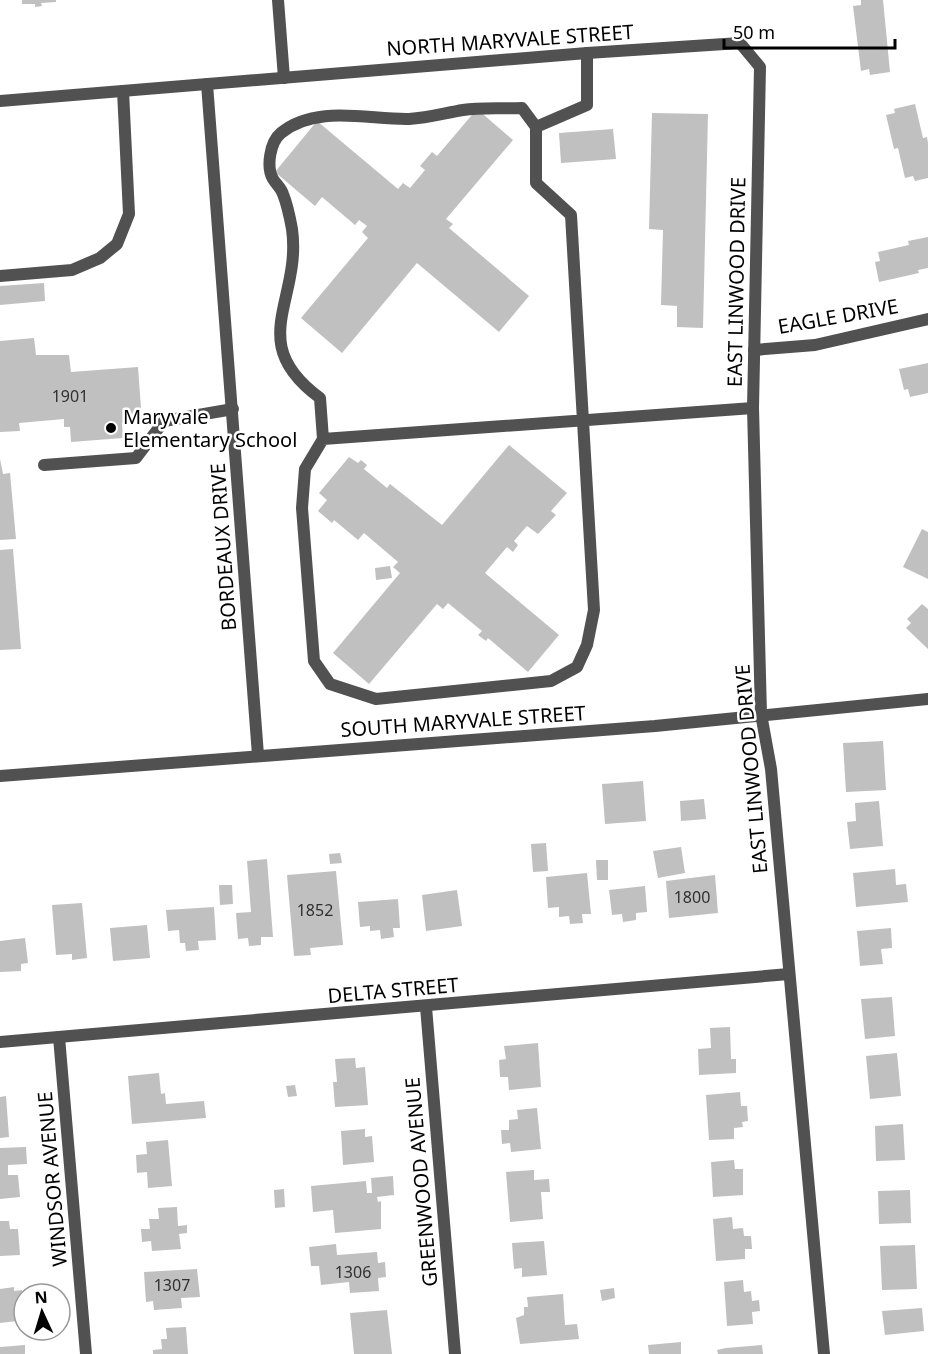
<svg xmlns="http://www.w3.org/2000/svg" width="928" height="1354" font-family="'Noto Sans',sans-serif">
<rect width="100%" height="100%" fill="#fff"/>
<!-- building -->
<g fill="#c0c0c0">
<path d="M 22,0 L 56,0 L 56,2 L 41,3 L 42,6 L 35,7 L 35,4 L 22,4 Z"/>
<path d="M 861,0 L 883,0 L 890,72 L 870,75 L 869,69 L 861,71 L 853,6 L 861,5 Z"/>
<path d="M 915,104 L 923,138 L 927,137 L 928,143 L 928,178 L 915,181 L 913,176 L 905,178 L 898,148 L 894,149 L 886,115 L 895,113 L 894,109 Z"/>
<path d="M 477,109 L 513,140 L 446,219 L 453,224 L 449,228 L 529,296 L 499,332 L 417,263 L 342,353 L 301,318 L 368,238 L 362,232 L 367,226 L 359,220 L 355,225 L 322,197 L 315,206 L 275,172 L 317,121 L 398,189 L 403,183 L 410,188 L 425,170 L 420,166 L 432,152 L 437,156 Z"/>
<path d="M 652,113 L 708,114 L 703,328 L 677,327 L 677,306 L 661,305 L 663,230 L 649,229 Z"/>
<path d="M 613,129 L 616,159 L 561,163 L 559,133 Z"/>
<path d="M 928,237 L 928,268 L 918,270 L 919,273 L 879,282 L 875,262 L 880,261 L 878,252 L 909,245 L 908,241 Z"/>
<path d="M 44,283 L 45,301 L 0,305 L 0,286 Z"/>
<path d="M 34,338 L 36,355 L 69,355 L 71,372 L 138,367 L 142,422 L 122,423 L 123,438 L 71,442 L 70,427 L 64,427 L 64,419 L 19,423 L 20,431 L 0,432 L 0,341 Z"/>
<path d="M 928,363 L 928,393 L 910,397 L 908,389 L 904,390 L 899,369 Z"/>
<path d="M 509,445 L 567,493 L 551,511 L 556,515 L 538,534 L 527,526 L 514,541 L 518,545 L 513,552 L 507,547 L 485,573 L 559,635 L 528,672 L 488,638 L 486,641 L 478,635 L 482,631 L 448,603 L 443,609 L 437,604 L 369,684 L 333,653 L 400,573 L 393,567 L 398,562 L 364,533 L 358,540 L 334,520 L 332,523 L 318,511 L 327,500 L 319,493 L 349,457 L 358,463 L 361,460 L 367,465 L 364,469 L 387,488 L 390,484 L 442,525 Z"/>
<path d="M 0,459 L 3,474 L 10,473 L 16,539 L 0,540 Z"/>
<path d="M 922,529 L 928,532 L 928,579 L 903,567 Z"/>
<path d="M 13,549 L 21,649 L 0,650 L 0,550 Z"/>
<path d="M 390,566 L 392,578 L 376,580 L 375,568 Z"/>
<path d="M 922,604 L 928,609 L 928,649 L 906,628 L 911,623 L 907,619 Z"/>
<path d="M 883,741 L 886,790 L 846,792 L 843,743 Z"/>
<path d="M 643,781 L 646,821 L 605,824 L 602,784 Z"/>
<path d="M 704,799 L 706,819 L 681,821 L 680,801 Z"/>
<path d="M 879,801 L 883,846 L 850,849 L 847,822 L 856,821 L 855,803 Z"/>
<path d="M 546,843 L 548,871 L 533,872 L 531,844 Z"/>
<path d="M 681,847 L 685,873 L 658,878 L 653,851 Z"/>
<path d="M 340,853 L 342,863 L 330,864 L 329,854 Z"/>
<path d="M 267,859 L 273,937 L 261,937 L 261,945 L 249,946 L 248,938 L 238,939 L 236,913 L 251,912 L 247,861 Z"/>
<path d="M 596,860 L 608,860 L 608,880 L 597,880 Z"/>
<path d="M 895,869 L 896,885 L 906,884 L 908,902 L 856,907 L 853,873 Z"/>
<path d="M 336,871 L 343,945 L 310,948 L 311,955 L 294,956 L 287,875 Z"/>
<path d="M 587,873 L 591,914 L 582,914 L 583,923 L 570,924 L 569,916 L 559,917 L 559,907 L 548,908 L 546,877 Z"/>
<path d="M 715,875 L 718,913 L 669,918 L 666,881 Z"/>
<path d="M 219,885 L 232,885 L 233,904 L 220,905 Z"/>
<path d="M 645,886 L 647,912 L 636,913 L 636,920 L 623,922 L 622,914 L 612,915 L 609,890 Z"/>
<path d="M 457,890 L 462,926 L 426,931 L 422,895 Z"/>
<path d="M 398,899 L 400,928 L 393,928 L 394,937 L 381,939 L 380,930 L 370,931 L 370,926 L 360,927 L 358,902 Z"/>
<path d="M 82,903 L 87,958 L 72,960 L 72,954 L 56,955 L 52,905 Z"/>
<path d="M 214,907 L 216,940 L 198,941 L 199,950 L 186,951 L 185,943 L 180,943 L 179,930 L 168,931 L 166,910 Z"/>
<path d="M 147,925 L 150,958 L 113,961 L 110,928 Z"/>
<path d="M 891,928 L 892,948 L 881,949 L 883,964 L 860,966 L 857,931 Z"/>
<path d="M 25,938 L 28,963 L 21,964 L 21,971 L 0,972 L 0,941 Z"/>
<path d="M 892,997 L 895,1036 L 865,1039 L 861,999 Z"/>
<path d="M 730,1027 L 731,1059 L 736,1059 L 736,1073 L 699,1075 L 698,1049 L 711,1048 L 710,1028 Z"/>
<path d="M 538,1043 L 541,1087 L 509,1090 L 508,1077 L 500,1077 L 499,1060 L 506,1059 L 504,1046 Z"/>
<path d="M 897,1053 L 901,1096 L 870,1099 L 866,1056 Z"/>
<path d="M 355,1058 L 356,1068 L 365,1067 L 368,1105 L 335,1107 L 333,1082 L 337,1082 L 335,1059 Z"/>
<path d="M 159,1073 L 161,1094 L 165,1093 L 166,1104 L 204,1101 L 206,1118 L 132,1124 L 128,1076 Z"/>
<path d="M 295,1085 L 297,1096 L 288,1097 L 286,1086 Z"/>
<path d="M 740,1092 L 741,1106 L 747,1106 L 748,1121 L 742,1122 L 743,1127 L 734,1128 L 734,1139 L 709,1140 L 706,1095 Z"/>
<path d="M 6,1096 L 9,1137 L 0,1138 L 0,1097 Z"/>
<path d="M 537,1108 L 541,1149 L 511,1152 L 510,1143 L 502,1144 L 501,1130 L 509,1130 L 509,1120 L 518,1119 L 517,1110 Z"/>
<path d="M 903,1124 L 905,1160 L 876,1161 L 875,1126 Z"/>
<path d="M 365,1129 L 365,1137 L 372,1136 L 374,1162 L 343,1165 L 341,1131 Z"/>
<path d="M 168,1140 L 172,1186 L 148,1188 L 147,1172 L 137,1173 L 136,1155 L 147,1154 L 146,1142 Z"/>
<path d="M 26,1147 L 27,1164 L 8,1165 L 8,1175 L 18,1175 L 20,1197 L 0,1199 L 0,1148 Z"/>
<path d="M 734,1160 L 735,1169 L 743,1169 L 743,1195 L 713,1197 L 711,1162 Z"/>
<path d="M 534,1170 L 534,1180 L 549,1179 L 550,1192 L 541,1192 L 543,1219 L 510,1222 L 506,1172 Z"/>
<path d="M 393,1176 L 394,1195 L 377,1197 L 378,1202 L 381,1201 L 381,1229 L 335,1233 L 333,1210 L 313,1212 L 311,1186 L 366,1181 L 367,1193 L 372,1193 L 371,1178 Z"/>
<path d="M 284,1189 L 285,1207 L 275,1208 L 274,1190 Z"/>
<path d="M 910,1190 L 911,1223 L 879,1224 L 878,1191 Z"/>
<path d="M 177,1207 L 178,1226 L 187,1225 L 187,1233 L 179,1234 L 181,1249 L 152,1251 L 151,1241 L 142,1242 L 141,1229 L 150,1229 L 149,1219 L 159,1219 L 158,1208 Z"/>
<path d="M 732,1217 L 733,1229 L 743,1228 L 744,1236 L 751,1236 L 752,1249 L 745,1249 L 745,1259 L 716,1261 L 713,1219 Z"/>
<path d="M 0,1221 L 9,1221 L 10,1229 L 18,1229 L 20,1255 L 0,1256 Z"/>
<path d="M 544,1241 L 547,1275 L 522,1277 L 522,1268 L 514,1269 L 512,1243 Z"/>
<path d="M 336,1244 L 337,1255 L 377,1252 L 378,1263 L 385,1262 L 386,1277 L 378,1278 L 379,1291 L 350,1293 L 349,1282 L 321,1285 L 319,1266 L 311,1266 L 309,1247 Z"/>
<path d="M 915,1245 L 917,1289 L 882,1290 L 880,1246 Z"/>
<path d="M 197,1269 L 200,1297 L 181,1298 L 182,1308 L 154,1310 L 153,1301 L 146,1302 L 144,1272 Z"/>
<path d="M 743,1280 L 744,1292 L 751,1291 L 752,1301 L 759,1300 L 760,1311 L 752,1312 L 753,1324 L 727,1326 L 724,1282 Z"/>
<path d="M 14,1287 L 14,1291 L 22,1290 L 23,1303 L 16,1304 L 17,1321 L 0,1323 L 0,1289 Z"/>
<path d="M 614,1288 L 615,1298 L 602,1301 L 600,1290 Z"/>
<path d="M 563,1294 L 565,1325 L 577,1324 L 579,1339 L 520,1344 L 516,1318 L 524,1315 L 524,1307 L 528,1307 L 527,1297 Z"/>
<path d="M 922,1308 L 924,1331 L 885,1335 L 882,1311 Z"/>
<path d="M 387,1310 L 392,1354 L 354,1354 L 350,1313 Z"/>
<path d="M 186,1327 L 188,1354 L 153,1354 L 153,1350 L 162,1349 L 161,1339 L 167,1339 L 166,1328 Z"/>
<path d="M 681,1342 L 681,1354 L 649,1354 L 648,1345 Z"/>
<path d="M 25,1345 L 25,1354 L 0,1354 L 0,1347 Z"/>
<path d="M 762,1345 L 763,1354 L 718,1354 L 717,1350 L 726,1348 Z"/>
</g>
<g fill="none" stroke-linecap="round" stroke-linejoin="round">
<!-- service -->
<g stroke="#515151" stroke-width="12">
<path d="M 536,127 L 587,105 L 587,53"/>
<path d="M 0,276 L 72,270 L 100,258 L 117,244 L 129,214 L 123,91"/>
<path d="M 323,439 L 320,398 C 244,342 302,301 292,229 C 290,218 287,204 283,194 C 281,188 276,184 273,179 C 266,167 270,142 281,133 C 316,104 369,120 409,119 C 428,118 445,113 463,110 C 481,107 503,109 522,108 L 536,127 L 536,183 L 571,215 L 594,610 L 587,645 L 577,667 L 551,681 L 376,699 L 330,684 L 314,661 L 302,508 L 305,469 L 323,439 L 753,408"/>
<path d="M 44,465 L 136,458 L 164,421 L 233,409"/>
</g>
<!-- minor -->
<g stroke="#515151" stroke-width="12">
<path d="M 278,0 L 284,78"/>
<path d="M 207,84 L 258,755"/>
<path d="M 0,101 L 587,53 L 740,43 L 760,67 L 753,408 L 761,714 L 771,769 L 824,1354"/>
<path d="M 754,350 L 815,345 L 928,319"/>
<path d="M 0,776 L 655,726 L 928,699"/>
<path d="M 426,1007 L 455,1354"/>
<path d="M 59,1037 L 86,1354"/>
<path d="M 0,1042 L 789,974"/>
</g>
</g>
<!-- markers -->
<circle fill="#000" stroke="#fff" stroke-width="2" cx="111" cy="428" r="6"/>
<g text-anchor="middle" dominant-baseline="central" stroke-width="5" stroke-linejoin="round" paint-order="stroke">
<!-- number labels -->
<g font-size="16" fill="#303030">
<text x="70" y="396">1901</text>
<text x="692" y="897">1800</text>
<text x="315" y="910">1852</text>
<text x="353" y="1272">1306</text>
<text x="172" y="1285">1307</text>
</g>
<!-- street labels -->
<g font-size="20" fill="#000" stroke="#fff">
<text transform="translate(510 40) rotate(-4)">NORTH MARYVALE STREET</text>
<text transform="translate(736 282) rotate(-89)">EAST LINWOOD DRIVE</text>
<text transform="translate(838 316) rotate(-10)">EAGLE DRIVE</text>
<text transform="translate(223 547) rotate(-94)">BORDEAUX DRIVE</text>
<text transform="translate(463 721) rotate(-4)">SOUTH MARYVALE STREET</text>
<text transform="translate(751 769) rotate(-95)">EAST LINWOOD DRIVE</text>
<text transform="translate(393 990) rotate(-5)">DELTA STREET</text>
<text transform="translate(52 1179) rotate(-95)">WINDSOR AVENUE</text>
<text transform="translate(421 1182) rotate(-95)">GREENWOOD AVENUE</text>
</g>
<!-- poi labels -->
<g font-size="20" fill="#000" stroke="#fff" text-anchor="start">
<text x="123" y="416">Maryvale<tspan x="123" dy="23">Elementary School</tspan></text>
</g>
</g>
<!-- north arrow -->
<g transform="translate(42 1312) rotate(356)"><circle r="28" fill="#ffffff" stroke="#999999" stroke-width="1.5"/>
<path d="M0-4.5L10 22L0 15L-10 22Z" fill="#000000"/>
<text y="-9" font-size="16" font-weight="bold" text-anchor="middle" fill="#000000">N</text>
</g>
<!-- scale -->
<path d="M724 39v9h171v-9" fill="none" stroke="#000000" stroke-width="3"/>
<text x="733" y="39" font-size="18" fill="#000000" stroke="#ffffff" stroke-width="4.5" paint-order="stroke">50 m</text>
</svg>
